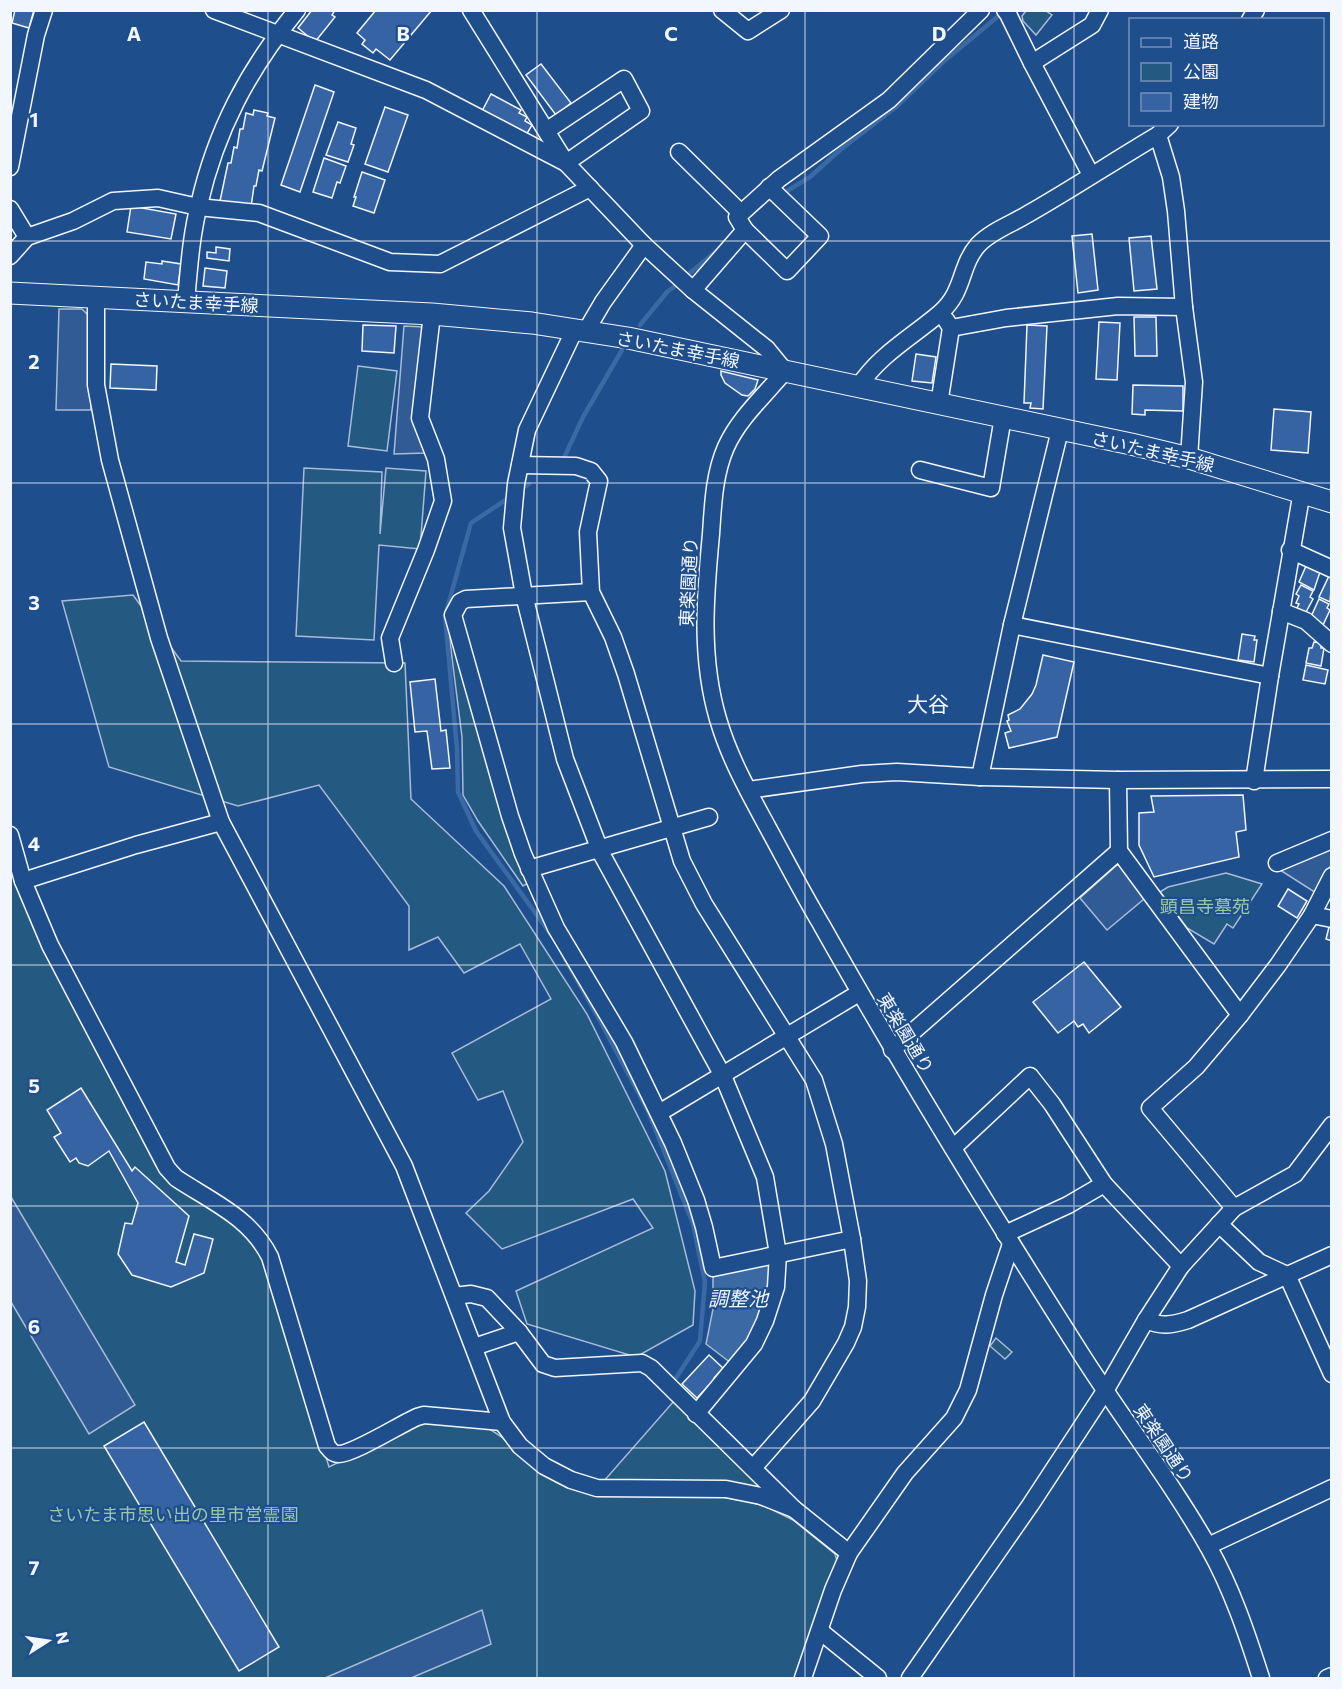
<svg xmlns="http://www.w3.org/2000/svg" width="1342" height="1689" font-family="Commissioner,'Noto Sans JP',sans-serif">
<rect width="100%" height="100%" fill="#1f4e8c"/>
<!-- green -->
<g fill="#245a82" stroke="#a8bbd7" stroke-width="1.5">
<path d="M 1026,11 L 1046,11 L 1052,15 L 1036,35 L 1023,21 L 1022,16 Z"/>
<path d="M 358,366 L 397,371 L 387,451 L 348,446 Z"/>
<path d="M 304,468 L 382,472 L 380,534 L 386,468 L 426,471 L 420,549 L 379,545 L 374,640 L 296,636 Z"/>
<path d="M 133,595 L 181,661 L 405,663 L 411,799 L 504,886 L 587,1014 L 665,1171 L 695,1291 L 693,1325 L 636,1357 L 527,1324 L 516,1291 L 653,1228 L 633,1199 L 502,1249 L 466,1213 L 489,1191 L 523,1142 L 503,1091 L 478,1100 L 452,1053 L 551,999 L 520,944 L 464,973 L 438,937 L 409,950 L 409,906 L 319,785 L 238,806 L 109,767 L 62,601 Z"/>
<path d="M 447,618 L 530,882 L 523,886 L 478,821 L 463,795 L 462,737 Z"/>
<path d="M 1226,873 L 1262,884 L 1233,928 L 1227,924 L 1214,944 L 1187,928 L 1160,892 L 1168,887 Z"/>
<path d="M 10,874 L 13,874 L 33,927 L 156,1166 L 236,1221 L 253,1240 L 272,1276 L 329,1467 L 420,1423 L 488,1428 L 508,1441 L 535,1469 L 556,1482 L 575,1490 L 603,1496 L 717,1496 L 749,1502 L 765,1506 L 793,1520 L 835,1554 L 837,1561 L 794,1678 L 11,1678 Z"/>
<path d="M 996,1338 L 1012,1352 L 1005,1359 L 990,1346 Z"/>
<path d="M 674,1401 L 758,1483 L 757,1489 L 603,1482 Z"/>
</g>
<!-- parking -->
<g fill="#305b95" stroke="#a8bbd7" stroke-width="1.5">
<path d="M 59,309 L 82,309 L 88,315 L 91,410 L 56,410 Z"/>
<path d="M 404,326 L 423,327 L 426,453 L 394,454 Z"/>
<path d="M 1331,844 L 1331,865 L 1316,893 L 1277,868 Z"/>
<path d="M 1117,865 L 1122,866 L 1144,899 L 1107,930 L 1080,898 Z"/>
<path d="M 11,1197 L 135,1405 L 89,1434 L 11,1302 Z"/>
<path d="M 482,1610 L 491,1644 L 411,1678 L 325,1678 Z"/>
</g>
<!-- water -->
<path fill="#3b69a3" stroke="#a8bbd7" stroke-width="1.5" d="M 768,1263 L 773,1267 L 765,1300 L 751,1336 L 731,1363 L 706,1344 L 713,1309 L 713,1275 Z"/>
<g fill="none" stroke-linecap="round" stroke-linejoin="round">
<!-- stream -->
<g stroke="#3b69a3" stroke-width="4.5">
<path d="M 782,194 L 810,177 L 840,150 L 896,107 L 943,62 L 1002,13"/>
<path d="M 685,277 L 720,248"/>
<path d="M 640,325 L 667,292 L 679,283"/>
<path d="M 562,462 L 583,417 L 622,350"/>
<path d="M 519,491 L 529,484"/>
<path d="M 510,497 L 471,523 L 445,616 L 457,749 L 458,792 L 476,831 L 552,936"/>
<path d="M 565,959 L 599,1019 L 648,1111 L 693,1224 L 705,1282 L 700,1341 L 674,1381"/>
</g>
</g>
<!-- building -->
<g fill="#3563a3" stroke="#f2f6ff" stroke-width="1.5">
<path d="M 15,10 L 34,10 L 29,28 L 12,23 Z"/>
<path d="M 312,10 L 335,10 L 332,15 L 335,17 L 315,42 L 298,28 Z"/>
<path d="M 376,10 L 432,10 L 390,60 L 376,49 L 373,53 L 362,44 L 365,40 L 357,33 Z"/>
<path d="M 541,64 L 571,103 L 556,115 L 526,75 Z"/>
<path d="M 315,85 L 334,92 L 300,192 L 281,185 Z"/>
<path d="M 491,94 L 521,110 L 519,113 L 527,117 L 525,121 L 532,125 L 525,137 L 481,113 Z"/>
<path d="M 385,107 L 408,115 L 388,172 L 365,164 Z"/>
<path d="M 254,110 L 268,113 L 267,116 L 275,118 L 262,171 L 259,170 L 256,186 L 254,186 L 251,207 L 220,201 L 228,163 L 231,163 L 234,147 L 237,148 L 240,129 L 243,129 L 246,113 L 253,115 Z"/>
<path d="M 338,122 L 356,128 L 351,144 L 354,145 L 348,162 L 326,155 Z"/>
<path d="M 324,158 L 346,166 L 340,183 L 337,182 L 332,198 L 313,192 Z"/>
<path d="M 362,172 L 385,180 L 374,213 L 353,206 L 356,197 L 354,197 Z"/>
<path d="M 131,206 L 176,214 L 171,239 L 127,232 Z"/>
<path d="M 1092,234 L 1098,290 L 1078,293 L 1072,236 Z"/>
<path d="M 1151,236 L 1157,289 L 1134,291 L 1129,238 Z"/>
<path d="M 216,247 L 230,249 L 229,261 L 207,258 L 207,252 L 216,253 Z"/>
<path d="M 162,261 L 181,264 L 178,285 L 144,279 L 146,262 L 162,264 Z"/>
<path d="M 205,268 L 227,271 L 225,288 L 203,286 Z"/>
<path d="M 1134,317 L 1156,317 L 1157,356 L 1135,356 Z"/>
<path d="M 1099,322 L 1120,323 L 1117,380 L 1096,379 Z"/>
<path d="M 363,325 L 396,326 L 394,353 L 362,351 Z"/>
<path d="M 1027,325 L 1047,326 L 1043,409 L 1030,408 L 1031,403 L 1024,403 Z"/>
<path d="M 916,354 L 936,357 L 932,383 L 912,381 Z"/>
<path d="M 111,364 L 157,366 L 156,390 L 110,388 Z"/>
<path d="M 721,371 L 758,380 L 755,389 L 748,396 L 742,395 L 725,383 L 721,375 Z"/>
<path d="M 1133,385 L 1183,386 L 1183,411 L 1145,410 L 1145,415 L 1132,414 Z"/>
<path d="M 1274,409 L 1311,412 L 1308,453 L 1271,450 Z"/>
<path d="M 1306,566 L 1320,572 L 1314,590 L 1299,582 Z"/>
<path d="M 1329,576 L 1332,577 L 1330,602 L 1319,597 Z"/>
<path d="M 1301,585 L 1313,591 L 1310,597 L 1313,599 L 1306,612 L 1297,608 L 1299,604 L 1296,603 L 1299,596 L 1296,594 Z"/>
<path d="M 1319,599 L 1329,604 L 1327,608 L 1330,610 L 1323,625 L 1310,619 Z"/>
<path d="M 1242,634 L 1255,636 L 1254,640 L 1257,640 L 1254,662 L 1238,660 Z"/>
<path d="M 1314,642 L 1321,643 L 1321,648 L 1324,648 L 1321,666 L 1306,663 L 1309,648 L 1312,648 Z"/>
<path d="M 1043,655 L 1074,662 L 1057,737 L 1009,748 L 1005,733 L 1011,731 L 1007,721 L 1009,720 L 1008,715 L 1020,709 L 1032,694 L 1036,685 Z"/>
<path d="M 1306,665 L 1328,670 L 1325,684 L 1303,680 Z"/>
<path d="M 435,679 L 441,731 L 446,730 L 450,768 L 432,769 L 427,731 L 415,732 L 410,682 Z"/>
<path d="M 1243,795 L 1246,830 L 1236,832 L 1239,857 L 1154,877 L 1139,845 L 1139,813 L 1154,812 L 1151,796 Z"/>
<path d="M 1288,889 L 1307,901 L 1297,918 L 1278,906 Z"/>
<path d="M 1330,923 L 1332,923 L 1332,941 L 1326,939 Z"/>
<path d="M 1084,962 L 1121,1007 L 1089,1033 L 1083,1024 L 1078,1027 L 1074,1021 L 1058,1033 L 1033,1002 Z"/>
<path d="M 81,1088 L 132,1171 L 135,1167 L 189,1216 L 176,1262 L 185,1265 L 194,1234 L 213,1239 L 204,1273 L 171,1287 L 132,1275 L 118,1254 L 125,1223 L 132,1224 L 138,1203 L 109,1151 L 88,1166 L 79,1163 L 76,1158 L 70,1162 L 54,1137 L 61,1133 L 47,1110 Z"/>
<path d="M 709,1355 L 723,1368 L 714,1378 L 717,1382 L 710,1388 L 708,1386 L 697,1398 L 682,1384 Z"/>
<path d="M 144,1422 L 279,1647 L 239,1671 L 104,1446 Z"/>
</g>
<g fill="none" stroke-linecap="round" stroke-linejoin="round">
<!-- minor casing -->
<g stroke="#f2f6ff" stroke-width="19">
<g id="minor">
<path d="M 214,10 L 426,90 L 566,163 L 644,245 L 693,290 L 767,349 L 785,371 C 765,395 739,418 726,447 C 714,474 713,505 711,534 C 705,597 700,658 718,719 C 729,757 748,791 767,826 C 785,859 802,892 821,924 C 902,1068 989,1209 1078,1349 C 1120,1416 1170,1479 1209,1548 C 1232,1589 1247,1634 1261,1678"/>
<path d="M 471,10 L 566,163 L 641,111 L 624,79 L 546,131"/>
<path d="M 722,10 L 748,31 L 781,10"/>
<path d="M 1005,10 L 1008,14 L 1032,63 L 1092,25 L 1100,10"/>
<path d="M 1250,20 L 1256,10"/>
<path d="M 1032,63 L 1091,175"/>
<path d="M 1158,135 L 1171,177 L 1176,211 L 1184,307 L 1194,382 L 1189,458"/>
<path d="M 679,152 L 741,213"/>
<path d="M 10,167 L 36,35 L 44,10"/>
<path d="M 10,209 L 27,237"/>
<path d="M 745,230 L 787,271 L 820,236 L 769,187"/>
<path d="M 10,256 L 27,237 L 73,221 L 113,201 L 158,198 L 198,207 L 259,213 L 390,262 L 440,264 L 590,188"/>
<path d="M 693,290 L 745,230 L 737,217 L 779,179 L 889,100 L 981,10"/>
<path d="M 96,296 L 96,385 L 110,460 L 159,638 L 221,822 L 404,1166 L 502,1422 L 520,1446 L 544,1466 L 571,1480 L 597,1488 L 726,1489 L 761,1496 L 794,1509"/>
<path d="M 186,301 C 189,269 191,236 199,205 C 216,130 248,70 297,10"/>
<path d="M 951,328 L 1006,318 L 1118,306 L 1184,307"/>
<path d="M 575,329 L 527,430 L 516,484 L 512,528 L 524,595 L 565,759 L 601,853 L 723,1076 L 765,1177 L 778,1254 L 776,1287 L 765,1321 L 754,1344 L 696,1414"/>
<path d="M 586,331 L 603,302 L 644,245"/>
<path d="M 859,386 C 880,354 912,337 940,313 C 965,291 959,267 978,245 C 991,231 1012,224 1028,214 C 1072,189 1114,161 1158,135 L 1170,124"/>
<path d="M 939,404 L 951,328 L 946,320"/>
<path d="M 520,465 L 576,466 L 591,471 L 599,481 L 588,532 L 591,592 L 613,637 L 626,674 L 682,861 L 704,904 L 814,1080 L 834,1144 L 852,1239 L 858,1281 L 857,1307 L 853,1327 L 846,1343 L 812,1401 L 753,1468"/>
<path d="M 920,470 L 991,488 L 1003,417"/>
<path d="M 1290,550 L 1332,569"/>
<path d="M 591,592 L 466,599 L 460,602 L 453,615 L 510,816 L 523,854 L 556,928 L 624,1042 L 673,1143 L 696,1200 L 704,1227 L 713,1268 L 852,1239"/>
<path d="M 1281,611 L 1306,621 L 1332,644"/>
<path d="M 1012,625 L 1270,676"/>
<path d="M 394,663 L 390,638 L 426,550 L 443,501 L 436,459 L 420,418 L 432,314"/>
<path d="M 980,777 L 1012,625 L 1060,430"/>
<path d="M 1118,780 L 1119,851 L 1240,1015"/>
<path d="M 1254,781 L 1270,676 L 1302,491"/>
<path d="M 748,790 L 862,774 L 897,772 L 980,777 L 1118,780 L 1332,779"/>
<path d="M 10,835 L 23,881 L 50,945 L 167,1168 L 176,1178 C 212,1202 250,1217 270,1257 L 327,1446 C 331,1451 333,1454 339,1454 C 353,1454 401,1424 417,1417 L 424,1415 L 502,1422"/>
<path d="M 1277,863 L 1332,840"/>
<path d="M 529,869 L 709,817"/>
<path d="M 23,881 L 136,845 L 221,822"/>
<path d="M 1312,915 L 1332,919"/>
<path d="M 892,1050 L 1119,851"/>
<path d="M 659,1113 L 859,993"/>
<path d="M 953,1148 L 1030,1076 L 1052,1104 L 1104,1184 L 1181,1266"/>
<path d="M 1234,1208 L 1150,1108 L 1196,1067 L 1240,1015 L 1278,965 L 1312,915 L 1332,876"/>
<path d="M 1219,1224 L 1259,1262 L 1287,1275 L 1332,1374"/>
<path d="M 1005,1234 L 1068,1205 L 1104,1184"/>
<path d="M 454,1296 L 471,1294 L 487,1298 L 519,1332 L 543,1364 L 555,1368 L 642,1363 L 651,1368 L 794,1509 L 849,1553"/>
<path d="M 1146,1320 C 1161,1327 1172,1325 1188,1320 L 1332,1255"/>
<path d="M 474,1347 L 519,1332"/>
<path d="M 1208,1546 L 1332,1488"/>
<path d="M 820,1631 L 878,1678"/>
<path d="M 803,1678 L 833,1590 L 849,1553 L 905,1473 L 954,1418 L 968,1390 L 994,1295 L 1011,1244"/>
<path d="M 910,1678 L 1031,1504 L 1105,1391 L 1146,1320 L 1181,1266 L 1234,1208 L 1295,1174 L 1332,1125"/>
<path d="M 1327,1678 L 1332,1676"/>
</g>
</g>
<!-- major casing -->
<g stroke="#f2f6ff" stroke-width="23">
<path id="major" d="M 10,293 L 432,314 L 532,323 L 628,338 L 1131,444 L 1189,458 L 1332,502"/>
</g>
<!-- minor -->
<use href="#minor" stroke="#1f4e8c" stroke-width="16"/>
<!-- major -->
<use href="#major" stroke="#1f4e8c" stroke-width="21"/>
</g>
<!-- grid -->
<path fill="none" stroke="#f2f6ff" stroke-width="1.5" stroke-opacity="0.55" d="M 268,10 L 268,1678M 537,10 L 537,1678M 805,10 L 805,1678M 1074,10 L 1074,1678M 10,241 L 1332,241M 10,483 L 1332,483M 10,724 L 1332,724M 10,965 L 1332,965M 10,1206 L 1332,1206M 10,1448 L 1332,1448"/>
<g text-anchor="middle" dominant-baseline="central" stroke-width="4.5" stroke-linejoin="round" paint-order="stroke">
<!-- street labels -->
<g font-size="18" fill="#f2f6ff" stroke="#1f4e8c">
<text transform="translate(196 302) rotate(3)">さいたま幸手線</text>
<text transform="translate(678 349) rotate(11)">さいたま幸手線</text>
<text transform="translate(1153 451) rotate(13)">さいたま幸手線</text>
<text transform="translate(688 582) rotate(-87)">東楽園通り</text>
<text transform="translate(906 1033) rotate(59)">東楽園通り</text>
<text transform="translate(1164 1443) rotate(56)">東楽園通り</text>
</g>
<!-- park labels -->
<g font-size="18" fill="#97c8a6" stroke="#1f4e8c">
<text x="1205" y="906">顕昌寺墓苑</text>
<text x="173" y="1514">さいたま市思い出の里市営霊園</text>
</g>
<!-- water labels -->
<g font-size="20" font-style="italic" fill="#f2f6ff" stroke="#1f4e8c">
<text x="738" y="1298">調整池</text>
</g>
<!-- quarter labels -->
<g font-size="21" fill="#f2f6ff" stroke="#1f4e8c">
<text x="928" y="703">大谷</text>
</g>
</g>
<g font-size="20" text-anchor="middle" font-weight="bold" fill="#f2f6ff" stroke="#1f4e8c" stroke-width="4.5" stroke-linejoin="round" paint-order="stroke">
<text x="134" y="41">A</text>
<text x="403" y="41">B</text>
<text x="671" y="41">C</text>
<text x="939" y="41">D</text>
<text x="34" y="127">1</text>
<text x="34" y="369">2</text>
<text x="34" y="610">3</text>
<text x="34" y="851">4</text>
<text x="34" y="1093">5</text>
<text x="34" y="1334">6</text>
<text x="34" y="1575">7</text>
</g>
<!-- border -->
<rect width="1342" height="1689" fill="none" stroke="#f2f6ff" stroke-width="24"/>
<!-- legend -->
<rect x="1129" y="18" width="195" height="108" fill="#1f4e8c" stroke="#7391ba" stroke-width="1.5"/>
<rect x="1141" y="38" width="30" height="9" fill="#1f4e8c" stroke="#7391ba" stroke-width="1.5"/>
<text x="1183" y="48" font-size="18" fill="#f2f6ff">道路</text>
<rect x="1141" y="63" width="30" height="18" fill="#245a82" stroke="#7391ba" stroke-width="1.5"/>
<text x="1183" y="78" font-size="18" fill="#f2f6ff">公園</text>
<rect x="1141" y="93" width="30" height="18" fill="#3563a3" stroke="#7391ba" stroke-width="1.5"/>
<text x="1183" y="108" font-size="18" fill="#f2f6ff">建物</text>
<!-- north arrow -->
<g transform="translate(48 1641) rotate(78)" stroke="#1f4e8c" stroke-width="4.5" paint-order="stroke">
<path d="M0-4.5L10 22L0 15L-10 22Z" fill="#f2f6ff"/>
<text y="-9" font-size="16" font-weight="bold" text-anchor="middle" fill="#f2f6ff">N</text>
</g>
</svg>
